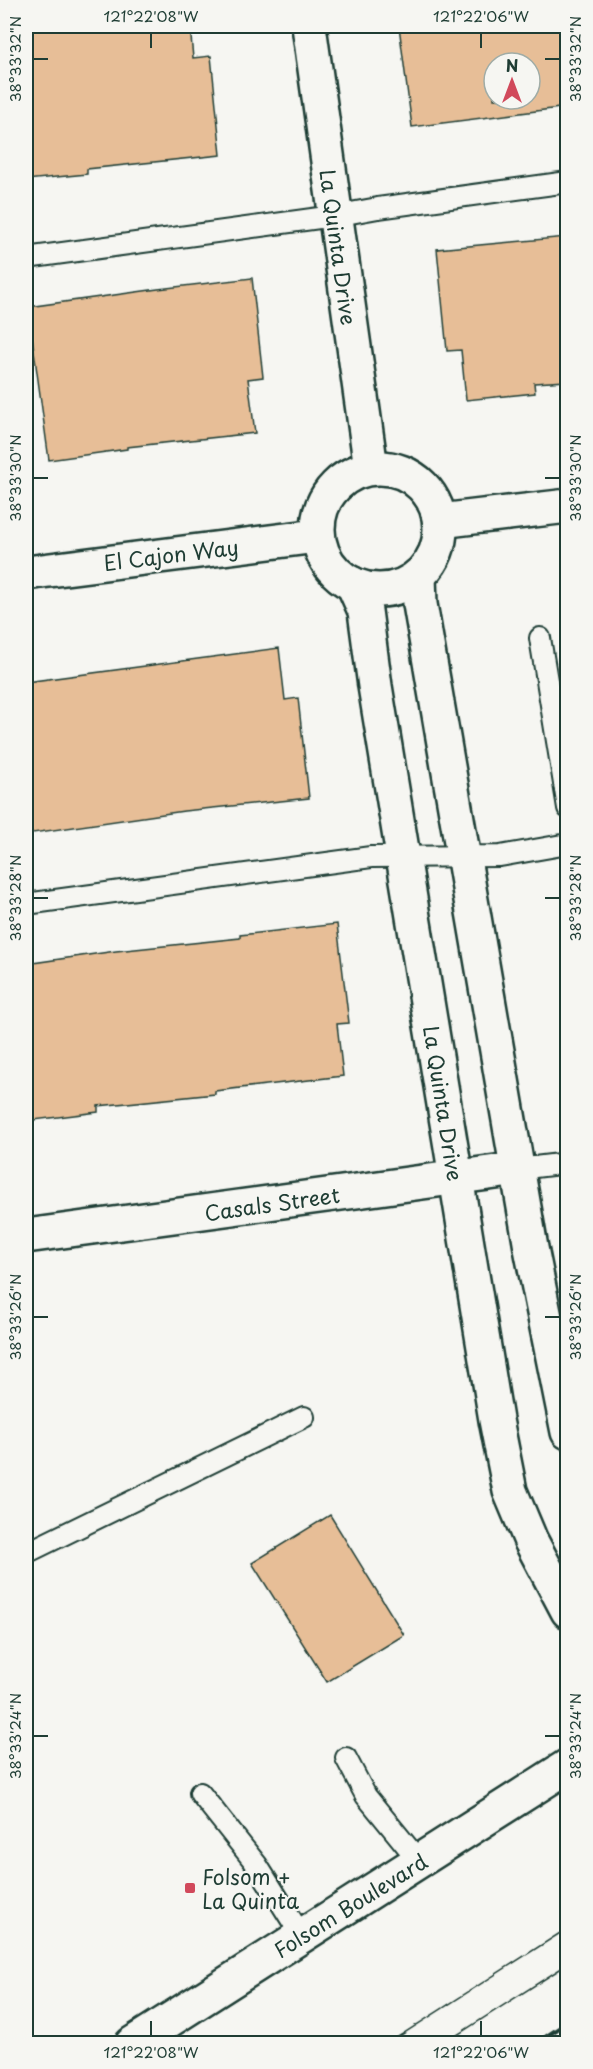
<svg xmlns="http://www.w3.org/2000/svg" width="593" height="2069" font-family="'Playpen Sans',sans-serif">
<rect width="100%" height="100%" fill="#f6f6f2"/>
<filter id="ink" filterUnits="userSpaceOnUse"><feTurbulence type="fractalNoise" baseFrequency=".0167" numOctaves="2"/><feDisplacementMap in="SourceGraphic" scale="12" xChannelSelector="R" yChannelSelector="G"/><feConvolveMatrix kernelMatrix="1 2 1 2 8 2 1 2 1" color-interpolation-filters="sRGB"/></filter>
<g filter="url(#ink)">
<!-- building -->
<g fill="#e7be97" stroke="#1f3d34" stroke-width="1.5" fill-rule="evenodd">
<path d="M 26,26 L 190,26 L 193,58 L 211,56 L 221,155 L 87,169 L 87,174 L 26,180 Z"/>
<path d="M 399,26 L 567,26 L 567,107 L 412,127 ZM 494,63 L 530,63 L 530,99 L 494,99 Z"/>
<path d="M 567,237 L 567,381 L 534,383 L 535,393 L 466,400 L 461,350 L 447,351 L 437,249 Z"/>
<path d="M 252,278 L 263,377 L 248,379 L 255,433 L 127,447 L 127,449 L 49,460 L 28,307 L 158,289 Z"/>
<path d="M 279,648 L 285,700 L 298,698 L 309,798 L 184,811 L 26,834 L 26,682 Z"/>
<path d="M 337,924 L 349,1023 L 337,1024 L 343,1076 L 215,1091 L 215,1094 L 98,1106 L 98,1112 L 26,1121 L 26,964 L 116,951 L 240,938 L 240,935 Z"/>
<path d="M 330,1515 L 404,1635 L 327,1682 L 252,1563 Z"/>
</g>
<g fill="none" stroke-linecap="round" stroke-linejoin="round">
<!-- service casing -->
<g stroke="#1f3d34" stroke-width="24">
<g id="service">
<path d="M 26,258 L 334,216 L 378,208 L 568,182"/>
<path d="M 540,638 L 568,808"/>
<path d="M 26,904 L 371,857 L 500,856 L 568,844"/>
<path d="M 518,1169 L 568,1163"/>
<path d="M 26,1553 L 304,1417"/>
<path d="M 346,1758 L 366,1796 L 419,1861"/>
<path d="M 200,1793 L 257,1865 L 301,1935"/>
</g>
</g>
<!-- minor casing -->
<g stroke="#1f3d34" stroke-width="38">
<g id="minor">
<path d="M 309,26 L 371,468"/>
<circle cx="379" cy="529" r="61"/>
<path d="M 440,521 L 568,506"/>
<path d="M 26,573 L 317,536"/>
<path d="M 419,577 L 420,604 L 531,1248 L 568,1432"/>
<path d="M 353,584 L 365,611 L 375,686 L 496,1420 L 510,1491 L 531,1541 L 568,1611"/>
<path d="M 26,1236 L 518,1169"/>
</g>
</g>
<!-- secondary casing -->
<g stroke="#1f3d34" stroke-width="38">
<path id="secondary" d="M 132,2044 L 568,1766"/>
</g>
<!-- service -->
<use href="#service" stroke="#f6f6f2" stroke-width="20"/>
<!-- minor -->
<use href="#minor" stroke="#f6f6f2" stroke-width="33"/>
<!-- secondary -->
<use href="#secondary" stroke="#f6f6f2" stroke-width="33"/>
<!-- tram -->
<g stroke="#1f3d34" stroke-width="1.5">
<path d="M 387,2044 L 568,1928"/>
<path d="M 443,2044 L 568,1964"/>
</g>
<!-- rail -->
<path stroke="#1f3d34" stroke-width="4.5" d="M 535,2044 L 568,2022"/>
</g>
</g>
<!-- ticks -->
<path fill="none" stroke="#1f3d34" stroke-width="2" d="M 151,33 L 151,48M 481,33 L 481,48M 33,59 L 48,59M 545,59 L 560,59M 33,478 L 48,478M 545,478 L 560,478M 33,898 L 48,898M 545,898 L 560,898M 33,1317 L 48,1317M 545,1317 L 560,1317M 33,1736 L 48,1736M 545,1736 L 560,1736M 151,2021 L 151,2036M 481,2021 L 481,2036"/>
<!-- markers -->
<rect fill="#d1495b" stroke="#f6f6f2" stroke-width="2" x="184" y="1882" width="12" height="12" rx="3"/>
<g text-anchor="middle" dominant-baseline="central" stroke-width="4.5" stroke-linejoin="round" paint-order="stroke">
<!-- street labels -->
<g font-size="21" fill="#1f3d34" stroke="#f6f6f2">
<text transform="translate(339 247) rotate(82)">La Quinta Drive</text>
<text transform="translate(171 554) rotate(-7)">El Cajon Way</text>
<text transform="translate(444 1103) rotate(81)">La Quinta Drive</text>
<text transform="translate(272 1203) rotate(-8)">Casals Street</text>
<text transform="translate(350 1905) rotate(-32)">Folsom Boulevard</text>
</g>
<!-- poi labels -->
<g font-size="21" fill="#1f3d34" stroke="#f6f6f2" text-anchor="start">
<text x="202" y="1876">Folsom +<tspan x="202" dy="24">La Quinta</tspan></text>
</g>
</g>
<!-- margin -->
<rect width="593" height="2069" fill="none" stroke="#f6f6f2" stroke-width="66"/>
<!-- north arrow -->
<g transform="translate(512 81)"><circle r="28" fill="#f6f6f2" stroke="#a0aca6" stroke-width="1.5"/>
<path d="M0-4.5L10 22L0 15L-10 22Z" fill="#d1495b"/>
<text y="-9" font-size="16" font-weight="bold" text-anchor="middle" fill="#1f3d34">N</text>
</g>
<rect x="33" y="33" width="527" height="2003" fill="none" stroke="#1f3d34" stroke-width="2"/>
<g font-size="15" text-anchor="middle" fill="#1f3d34">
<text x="151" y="22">121°22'08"W</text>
<text x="481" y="22">121°22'06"W</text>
<text transform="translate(16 59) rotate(-90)" y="5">38°33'32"N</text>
<text transform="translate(576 59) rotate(-90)" y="5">38°33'32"N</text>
<text transform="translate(16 478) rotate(-90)" y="5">38°33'30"N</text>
<text transform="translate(576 478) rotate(-90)" y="5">38°33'30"N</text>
<text transform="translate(16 898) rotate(-90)" y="5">38°33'28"N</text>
<text transform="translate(576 898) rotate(-90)" y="5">38°33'28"N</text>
<text transform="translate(16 1317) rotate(-90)" y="5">38°33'26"N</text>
<text transform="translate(576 1317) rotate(-90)" y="5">38°33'26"N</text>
<text transform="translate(16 1736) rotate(-90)" y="5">38°33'24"N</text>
<text transform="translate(576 1736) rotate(-90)" y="5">38°33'24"N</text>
<text x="151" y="2058">121°22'08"W</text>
<text x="481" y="2058">121°22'06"W</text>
</g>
</svg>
